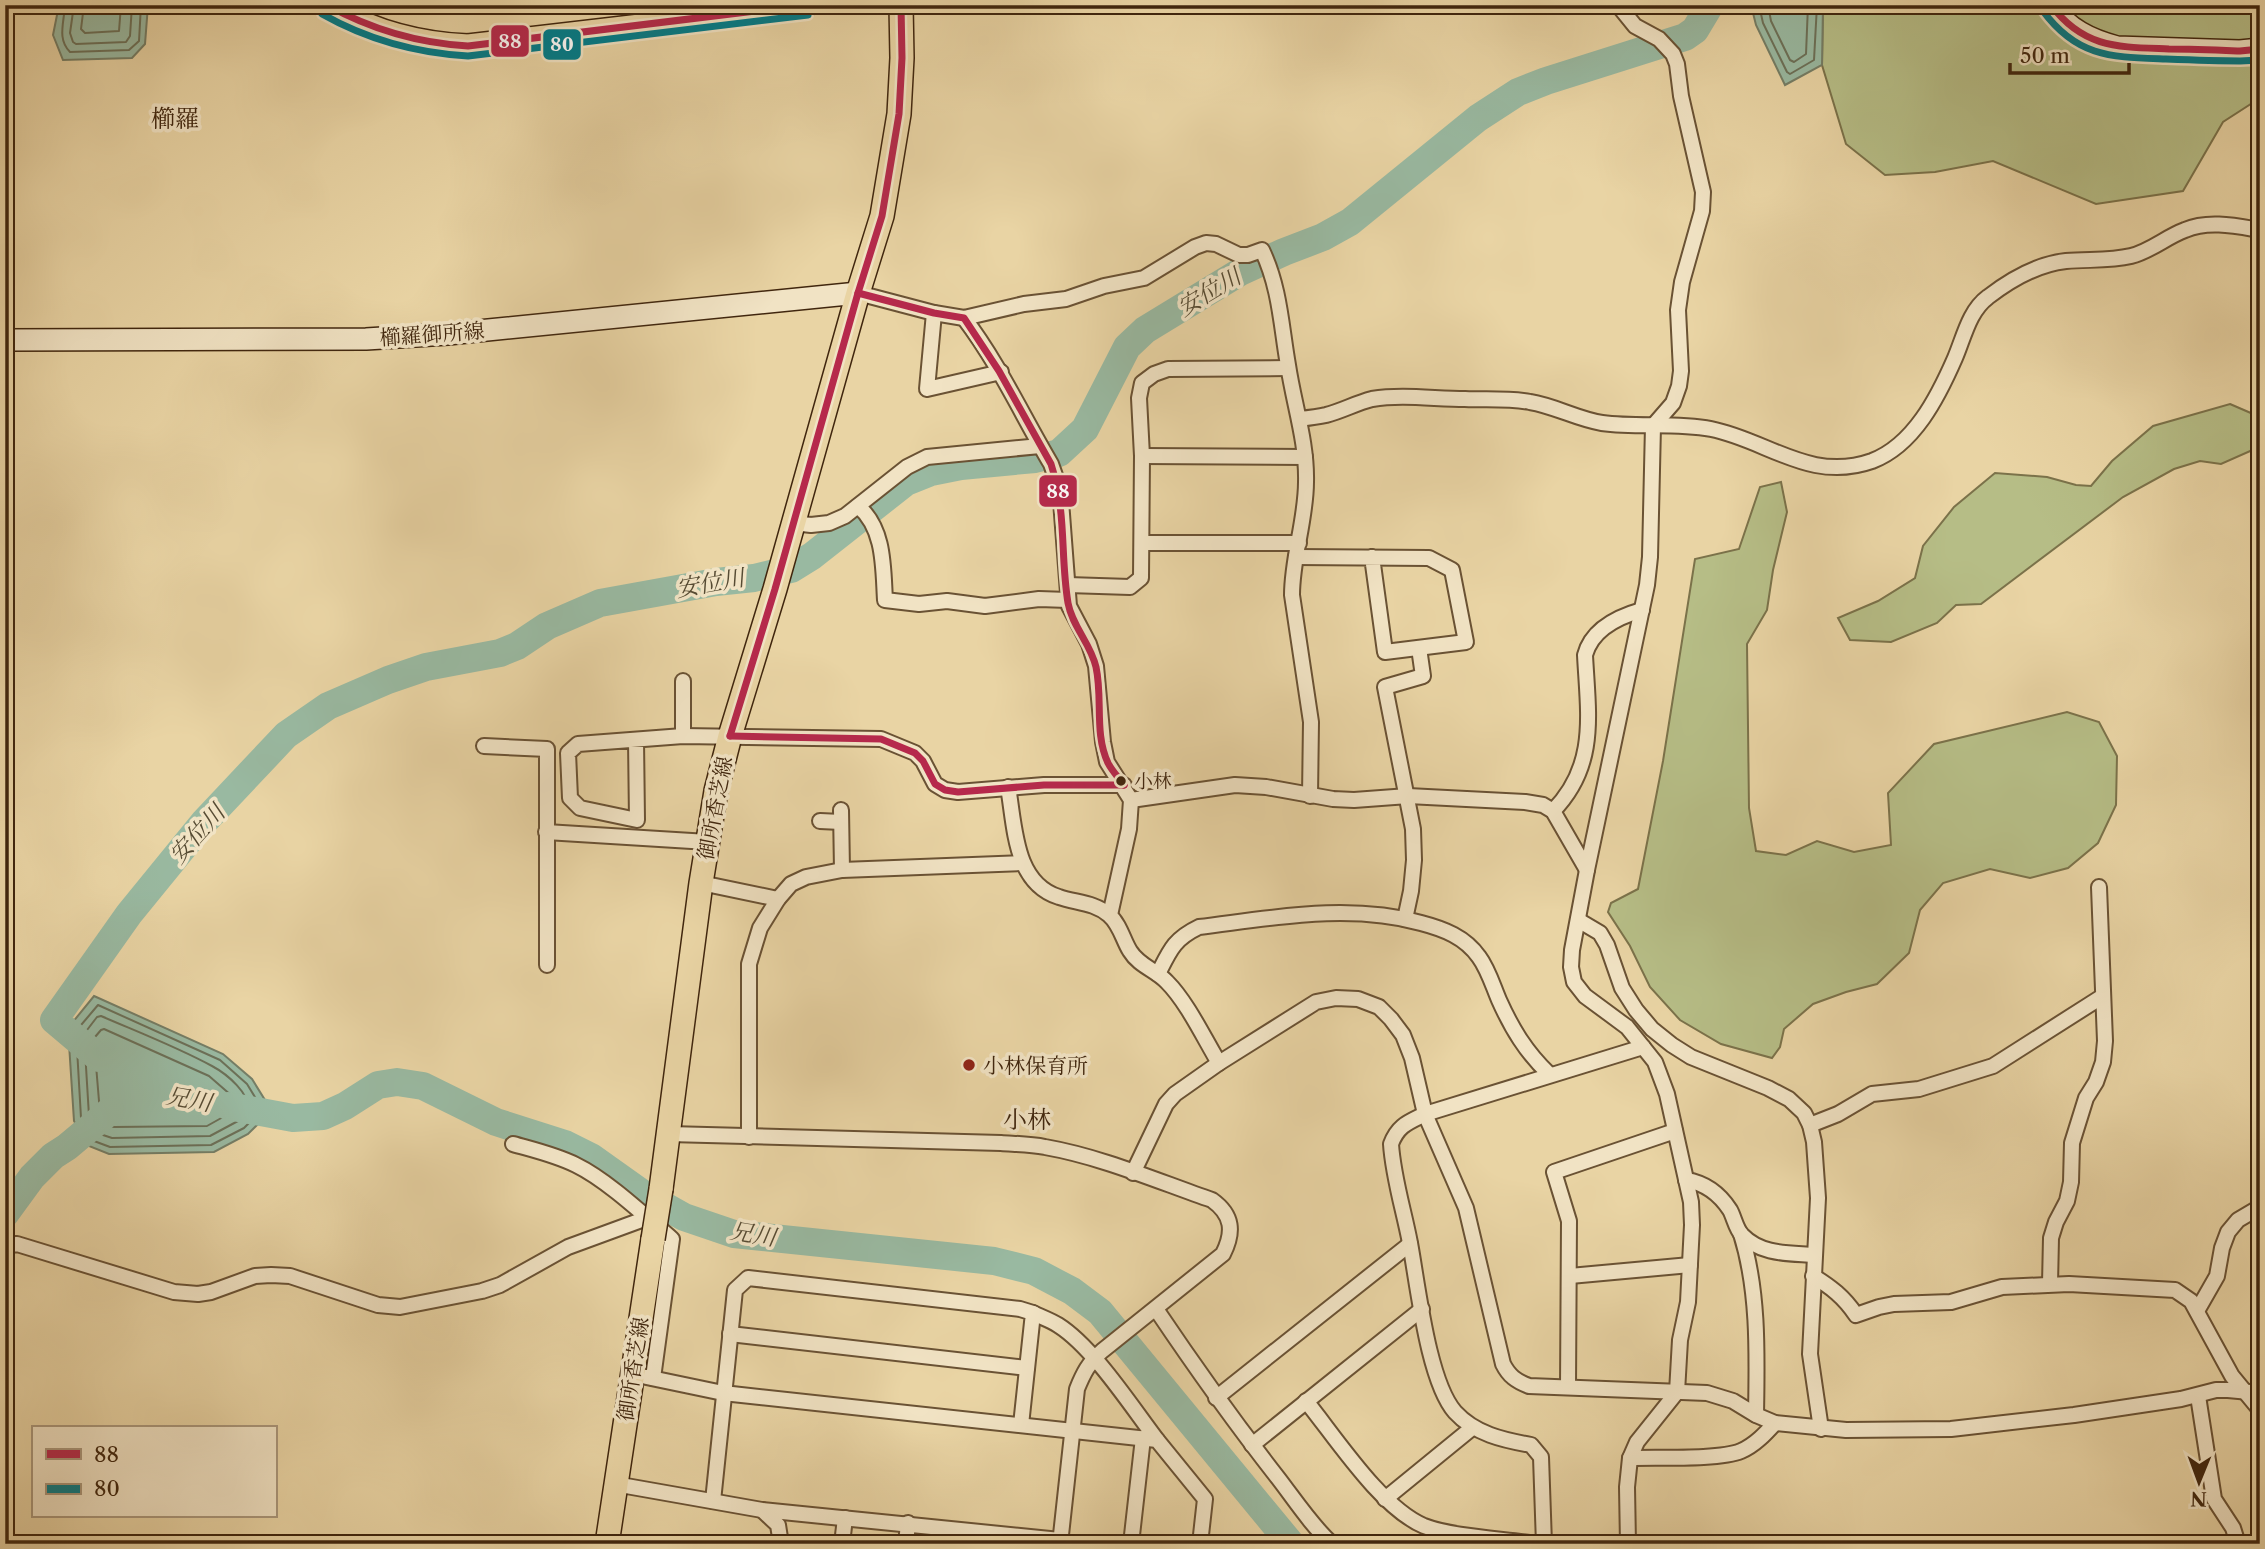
<svg xmlns="http://www.w3.org/2000/svg" width="2265" height="1549" font-family="'Libre Caslon Text','Noto Serif JP',serif">
<rect width="100%" height="100%" fill="#e9d4a4"/>
<filter id="stains"><feTurbulence type="fractalNoise" baseFrequency=".00286" numOctaves="4"/><feColorMatrix values="0 0 0 0 .2 0 0 0 0 .09 0 0 0 0 .02 0 0 0 .5 -.17"/></filter>
<radialGradient id="worn" r=".72"><stop offset=".6" stop-color="#630" stop-opacity="0"/><stop offset="1" stop-color="#630" stop-opacity=".3"/></radialGradient>
<!-- green -->
<g fill="#b6bd86" stroke="#7b724a" stroke-width="2">
<path d="M 1823,5 L 2260,5 L 2260,98 L 2223,122 L 2183,191 L 2096,204 L 1993,161 L 1935,172 L 1885,175 L 1846,144 L 1822,65 Z"/>
<path d="M 2230,404 L 2260,417 L 2257,448 L 2221,464 L 2200,461 L 2174,469 L 2123,497 L 1981,604 L 1956,605 L 1937,623 L 1891,642 L 1850,640 L 1838,618 L 1878,601 L 1915,578 L 1923,546 L 1954,507 L 1995,473 L 2047,477 L 2076,485 L 2091,486 L 2112,461 L 2153,426 Z"/>
<path d="M 1781,482 L 1787,512 L 1773,570 L 1767,610 L 1747,644 L 1749,808 L 1756,851 L 1786,855 L 1817,841 L 1854,852 L 1891,845 L 1888,793 L 1934,744 L 2067,712 L 2099,722 L 2117,756 L 2116,805 L 2098,843 L 2068,868 L 2030,878 L 1990,869 L 1943,883 L 1920,910 L 1909,953 L 1877,984 L 1846,992 L 1813,1004 L 1784,1029 L 1780,1047 L 1772,1058 L 1721,1044 L 1680,1020 L 1650,987 L 1630,946 L 1608,912 L 1611,903 L 1638,889 L 1663,761 L 1695,559 L 1739,549 L 1760,487 Z"/>
</g>
<!-- water -->
<g fill="#99b9a1" stroke="#757e66" stroke-width="2">
<path d="M 59,5 L 148,5 L 145,44 L 132,58 L 63,60 L 53,35 Z"/>
<path d="M 1751,5 L 1823,5 L 1822,65 L 1785,85 L 1756,25 Z"/>
<path d="M 94,996 L 223,1054 L 252,1079 L 265,1100 L 264,1118 L 248,1134 L 214,1152 L 109,1154 L 89,1146 L 74,1121 L 68,1028 Z"/>
</g>
<g fill="none" stroke-linecap="round" stroke-linejoin="round">
<!-- shore -->
<g stroke="#6c7058" stroke-width="2">
<path d="M 65,5 C 64,23 57,39 70,52 L 129,50 L 139,41 L 141,5"/>
<path d="M 74,5 L 70,33 L 73,42 L 76,44 L 126,42 L 130,36 L 132,5"/>
<path d="M 84,5 L 81,29 L 85,33 L 119,31 L 121,5"/>
<path d="M 1759,5 L 1763,23 L 1787,72 L 1790,74 L 1814,60 L 1817,5"/>
<path d="M 1768,5 L 1771,21 L 1790,60 L 1794,62 L 1806,54 L 1808,5"/>
<path d="M 98,1005 L 220,1060 L 247,1084 L 258,1102 L 257,1115 L 244,1128 L 211,1145 L 110,1147 L 94,1141 L 81,1118 L 76,1031 Z"/>
<path d="M 101,1016 C 138,1032 177,1047 212,1066 C 227,1074 251,1094 248,1111 L 238,1121 L 210,1136 L 112,1138 L 100,1134 L 89,1116 L 84,1034 L 97,1017 Z"/>
<path d="M 104,1029 L 209,1076 L 232,1096 L 237,1108 L 232,1112 L 207,1126 L 114,1127 L 107,1125 L 100,1113 L 96,1065 L 95,1037 L 101,1030 Z"/>
</g>
<!-- river -->
<g stroke="#99b9a1" stroke-width="28">
<path d="M 99,1058 L 54,1020 L 129,914 L 204,822 L 286,735 L 328,706 L 388,680 L 426,667 L 500,653 L 517,646 L 547,626 L 600,603 L 716,582 L 754,578 L 791,569 L 812,556 L 906,482 L 931,472 L 961,466 L 1035,459 L 1059,453 L 1085,429 L 1127,347 L 1145,330 L 1240,272 L 1284,252 L 1323,237 L 1350,222 L 1478,118 L 1518,92 L 1546,81 L 1685,37 L 1695,30 L 1710,5"/>
<path d="M 228,1106 L 293,1118 L 323,1116 L 345,1106 L 378,1085 L 397,1082 L 423,1086 L 496,1122 L 565,1144 L 591,1157 L 643,1194 L 684,1217 L 734,1234 L 994,1261 L 1034,1271 L 1072,1291 L 1100,1312 L 1291,1544"/>
<path d="M 5,1214 L 32,1177 L 53,1156 L 67,1147 L 110,1111"/>
</g>
<!-- street casing -->
<g stroke="#6a5234" stroke-width="18">
<g id="street">
<path d="M 1618,5 L 1635,26 L 1659,39 L 1673,54 L 1677,64 L 1681,96 L 1703,192 L 1702,211 L 1682,282 L 1678,310 L 1681,371 L 1679,386 L 1673,403 L 1653,426 L 1650,557 L 1647,585 L 1587,870 L 1572,950 L 1571,967 L 1574,982 L 1585,996 L 1627,1027 L 1655,1062 L 1667,1094 L 1691,1202 L 1692,1225 L 1688,1302 L 1680,1340 L 1677,1392 L 1637,1442 L 1630,1458 L 1627,1487 L 1628,1544"/>
<path d="M 858,293 L 934,313 L 964,318 L 1024,304 L 1066,299 L 1104,286 L 1144,278 L 1195,247 L 1206,243 L 1216,244 L 1239,255 L 1248,255 L 1262,250 C 1280,288 1281,325 1288,365 C 1294,405 1307,442 1306,482 C 1306,520 1292,557 1292,595 L 1311,722 L 1310,796"/>
<path d="M 934,313 L 927,389 L 1001,372"/>
<path d="M 964,318 C 999,364 1022,415 1051,464 L 1057,481 L 1061,501 L 1069,606 L 1089,644 L 1096,666 L 1103,742 L 1107,762 L 1131,800 L 1129,829 L 1110,915"/>
<path d="M 1299,419 C 1308,418 1317,417 1326,415 C 1342,411 1356,403 1372,399 C 1402,394 1435,399 1465,399 C 1486,400 1509,398 1530,402 C 1555,406 1577,419 1602,423 C 1638,428 1675,422 1711,429 C 1767,440 1810,483 1872,461 C 1914,445 1938,397 1955,358 C 1964,337 1969,311 1988,297 C 2010,280 2038,264 2066,261 C 2088,259 2110,261 2131,256 C 2151,251 2166,237 2185,230 C 2208,220 2236,226 2260,230"/>
<path d="M 1142,456 L 1305,457"/>
<path d="M 858,506 C 885,529 883,568 885,600 L 919,604 L 947,601 L 985,606 L 1039,599 L 1068,600"/>
<path d="M 793,523 L 811,525 L 829,523 L 845,516 L 907,467 L 927,457 L 1040,446"/>
<path d="M 1142,543 L 1299,543"/>
<path d="M 1296,557 L 1429,558 L 1452,570 L 1466,642 L 1385,652 L 1372,557"/>
<path d="M 1068,585 L 1130,587 L 1141,578 L 1142,456 L 1139,398 L 1142,383 L 1154,374 L 1168,369 L 1288,368"/>
<path d="M 683,736 L 683,681"/>
<path d="M 636,740 L 637,820 L 580,808 L 570,798 L 568,753 L 578,744 L 683,736 L 881,739 L 915,753 L 923,761 L 935,784 L 945,790 L 958,792 L 1044,785 L 1124,785"/>
<path d="M 484,746 L 547,749 L 547,965"/>
<path d="M 1008,787 C 1015,826 1014,883 1059,897 C 1076,903 1094,902 1109,915 C 1120,924 1123,940 1130,951 C 1139,966 1156,970 1167,982 C 1187,1002 1204,1038 1219,1063"/>
<path d="M 1131,800 L 1235,785 L 1266,787 L 1333,799 L 1354,800 L 1408,796 L 1525,802 L 1543,805 L 1553,811 L 1587,870"/>
<path d="M 841,810 L 842,870"/>
<path d="M 1553,811 C 1598,765 1588,714 1585,655 C 1592,629 1617,617 1642,610"/>
<path d="M 820,821 L 841,822"/>
<path d="M 546,832 L 708,842"/>
<path d="M 701,883 L 778,899"/>
<path d="M 1405,919 L 1411,891 L 1414,860 L 1413,829 L 1385,687 L 1423,676 L 1419,648"/>
<path d="M 1578,920 L 1600,933 L 1607,945 L 1622,988 L 1636,1010 L 1652,1029 L 1672,1045 L 1691,1057 L 1768,1088 L 1789,1099 L 1804,1113 L 1810,1125 L 1814,1142 L 1818,1198 L 1810,1354 L 1821,1429"/>
<path d="M 1158,974 C 1170,950 1174,939 1199,927 C 1273,918 1348,903 1421,923 C 1444,929 1465,937 1479,957 C 1488,969 1493,986 1499,1000 C 1512,1029 1526,1052 1549,1074"/>
<path d="M 1810,1125 L 1838,1114 L 1872,1094 L 1919,1089 L 1993,1066 L 2103,996"/>
<path d="M 669,1134 L 1001,1143 C 1015,1144 1030,1144 1045,1147 C 1102,1157 1157,1181 1212,1200 C 1233,1215 1234,1232 1223,1254 L 1102,1351 C 1089,1362 1083,1374 1077,1389 L 1060,1544"/>
<path d="M 749,1137 L 749,964 L 760,928 L 778,899 L 791,884 L 806,877 L 842,870 L 1022,863"/>
<path d="M 513,1144 C 534,1150 556,1155 576,1165 C 607,1180 645,1216 672,1239 L 653,1378"/>
<path d="M 1133,1173 L 1166,1104 L 1175,1094 L 1219,1063 L 1316,1002 L 1336,998 L 1358,999 L 1379,1007 L 1391,1019 L 1403,1035 L 1412,1058 L 1425,1114 L 1466,1208 L 1503,1364 C 1509,1376 1516,1381 1529,1386 L 1707,1393 L 1733,1401 L 1756,1415 L 1775,1423 L 1846,1430 L 1951,1429 L 2074,1415 L 2181,1399 L 2216,1390 L 2228,1390 L 2260,1393"/>
<path d="M 1686,1180 C 1705,1183 1719,1193 1730,1210 C 1734,1217 1736,1229 1742,1235 C 1761,1255 1789,1253 1814,1255"/>
<path d="M 1741,1234 C 1759,1291 1757,1356 1756,1415"/>
<path d="M 5,1246 L 17,1244 L 174,1292 L 198,1294 L 211,1292 L 255,1276 L 271,1275 L 290,1276 L 378,1305 L 400,1307 L 482,1291 L 500,1285 L 568,1247 L 647,1218"/>
<path d="M 1570,1276 L 1690,1265"/>
<path d="M 1813,1276 C 1831,1287 1844,1297 1856,1315 L 1879,1307 L 1894,1304 L 1951,1302 L 2002,1287 L 2069,1284 L 2175,1290 L 2191,1301 L 2232,1376 L 2260,1410"/>
<path d="M 2050,1284 L 2051,1238 L 2056,1222 L 2067,1201 L 2071,1182 L 2072,1143 L 2086,1098 L 2096,1082 L 2103,1062 L 2105,1041 L 2099,887"/>
<path d="M 1156,1309 C 1195,1367 1235,1423 1278,1478 C 1295,1500 1311,1525 1332,1544"/>
<path d="M 2197,1311 L 2217,1276 L 2222,1248 L 2228,1232 L 2238,1220 L 2260,1207"/>
<path d="M 1033,1313 C 1041,1317 1050,1320 1058,1325 C 1093,1347 1131,1406 1157,1440"/>
<path d="M 730,1334 L 1027,1368"/>
<path d="M 632,1374 L 723,1393 L 1157,1440 L 1205,1499 L 1200,1544"/>
<path d="M 1568,1387 L 1569,1221 L 1554,1172 L 1675,1131"/>
<path d="M 2198,1396 L 2214,1499 L 2233,1528 L 2238,1544"/>
<path d="M 1216,1398 L 1410,1244"/>
<path d="M 1306,1401 C 1336,1438 1381,1508 1424,1526 C 1452,1537 1505,1539 1537,1544"/>
<path d="M 1252,1445 L 1422,1309"/>
<path d="M 1630,1458 C 1656,1457 1720,1460 1741,1451 C 1755,1445 1766,1433 1775,1423"/>
<path d="M 615,1484 L 762,1510 L 1060,1540"/>
<path d="M 1385,1499 L 1472,1428"/>
<path d="M 713,1501 L 735,1290 L 748,1278 L 1020,1309 L 1033,1313 L 1021,1425"/>
<path d="M 762,1510 L 778,1525 L 781,1544"/>
<path d="M 842,1544 L 845,1518"/>
<path d="M 906,1544 L 908,1523"/>
<path d="M 1131,1544 L 1143,1438"/>
<path d="M 1544,1544 L 1541,1457 L 1531,1445 C 1503,1440 1475,1434 1455,1412 C 1428,1381 1418,1286 1410,1243 C 1404,1211 1393,1177 1391,1144 C 1398,1125 1409,1122 1425,1114 L 1643,1047"/>
</g>
</g>
<!-- secondary casing -->
<g stroke="#40260e" stroke-width="24">
<g id="secondary">
<path d="M 2051,5 C 2067,29 2090,40 2117,47 L 2240,51 L 2260,49"/>
<path d="M 5,340 L 366,339 L 448,334 L 858,293"/>
</g>
</g>
<!-- primary casing -->
<g stroke="#40260e" stroke-width="26">
<g id="primary">
<path d="M 327,5 C 370,31 418,44 468,46 L 752,13 L 806,5"/>
<path d="M 661,1189 L 701,883 L 716,791 L 730,736 L 775,589 L 858,293 L 882,216 L 899,114 L 902,58 L 901,5"/>
<path d="M 607,1544 L 653,1239"/>
</g>
</g>
<!-- street -->
<use href="#street" stroke="#f1e3c4" stroke-width="14"/>
<!-- secondary -->
<use href="#secondary" stroke="#f1e3c4" stroke-width="21"/>
<!-- primary -->
<use href="#primary" stroke="#e9d4a4" stroke-width="23"/>
<!-- primary-bridge casing -->
<g stroke="#40260e" stroke-width="26" stroke-linecap="butt">
<path id="primary-bridge" d="M 653,1239 L 661,1189"/>
</g>
<!-- primary-bridge -->
<use href="#primary-bridge" stroke="#e9d4a4" stroke-width="23"/>
<!-- bus-1 casing -->
<g stroke="#f1e3c4" stroke-width="12">
<g id="bus-1">
<path d="M 327,5 C 372,30 417,43 468,46 L 804,5"/>
<path d="M 2051,5 C 2084,49 2120,47 2169,49 C 2193,49 2216,50 2240,51 L 2260,49"/>
<path d="M 858,293 L 934,313 L 964,318 L 999,371 L 1051,464 C 1067,514 1060,554 1068,603 C 1072,626 1091,644 1096,667 C 1103,699 1094,733 1108,763 C 1112,771 1119,778 1124,785"/>
<path d="M 730,736 L 775,589 L 858,293 L 882,216 L 899,114 L 902,58 L 901,5"/>
<path d="M 730,736 L 881,739 L 915,753 L 923,761 L 935,784 L 945,790 L 958,792 L 1044,785 L 1124,785"/>
</g>
</g>
<!-- bus-2 casing -->
<g stroke="#f1e3c4" stroke-width="12">
<g id="bus-2">
<path d="M 2043,11 C 2077,57 2111,57 2163,59 C 2189,60 2214,61 2240,61 L 2260,60"/>
<path d="M 322,14 C 368,40 416,53 468,56 L 808,15"/>
</g>
</g>
<!-- bus-1 -->
<use href="#bus-1" stroke="#b6294c" stroke-width="7"/>
<!-- bus-2 -->
<use href="#bus-2" stroke="#007c8a" stroke-width="7"/>
</g>
<!-- markers -->
<circle fill="#40260e" stroke="#f1e3c4" stroke-width="2.5" cx="1121" cy="781" r="6"/>
<circle fill="#8f2418" stroke="#f1e3c4" stroke-width="2.5" cx="969" cy="1065" r="7"/>
<g text-anchor="middle" dominant-baseline="central" stroke-width="7" stroke-linejoin="round" paint-order="stroke">
<!-- bus labels -->
<g font-size="19" fill="#40260e" stroke="#f1e3c4" text-anchor="start">
<text x="1134" y="781">小林</text>
</g>
<!-- street labels -->
<g font-size="21" fill="#40260e" stroke="#f1e3c4">
<text transform="translate(432 334) rotate(-4)">櫛羅御所線</text>
<text transform="translate(715 808) rotate(-79)">御所香芝線</text>
<text transform="translate(633 1369) rotate(-81)">御所香芝線</text>
</g>
<!-- poi labels -->
<g font-size="21" fill="#40260e" stroke="#f1e3c4" text-anchor="start">
<text x="983" y="1065">小林保育所</text>
</g>
<!-- water labels -->
<g font-size="23" font-style="italic" fill="#564b33" stroke="#f1e3c4">
<text transform="translate(1209 292) rotate(-31)">安位川</text>
<text transform="translate(710 583) rotate(-10)">安位川</text>
<text transform="translate(197 834) rotate(-48)">安位川</text>
<text transform="translate(189 1099) rotate(10)">兄川</text>
<text transform="translate(753 1234) rotate(9)">兄川</text>
</g>
<!-- quarter labels -->
<g font-size="24" fill="#40260e" stroke="#f1e3c4">
<text x="175" y="118">櫛羅</text>
<text x="1027" y="1119">小林</text>
</g>
</g>
<g stroke="#f1e3c4" stroke-width="2.5">
<rect x="490" y="24" width="40" height="34" rx="7" fill="#b6294c"/>
<rect x="542" y="28" width="40" height="33" rx="7" fill="#007c8a"/>
<rect x="1038" y="474" width="40" height="34" rx="7" fill="#b6294c"/>
</g>
<g font-size="19" text-anchor="middle" font-weight="bold" fill="#fff">
<text x="510" y="48">88</text>
<text x="562" y="51">80</text>
<text x="1058" y="498">88</text>
</g>
<!-- margin -->
<rect width="2265" height="1549" fill="none" stroke="#e9d4a4" stroke-width="28"/>
<rect x="7" y="7" width="2251" height="1535" fill="none" stroke="#40260e" stroke-width="3.5"/>
<rect x="14" y="14" width="2237" height="1521" fill="none" stroke="#40260e" stroke-width="2"/>
<!-- legend -->
<rect x="32" y="1426" width="245" height="91" fill="#f1e3c4" stroke="#aa977b" stroke-width="2"/>
<rect x="46" y="1449" width="35" height="10" fill="#b6294c" stroke="#aa977b" stroke-width="2"/>
<text x="94" y="1462" font-size="21" fill="#40260e">88</text>
<rect x="46" y="1484" width="35" height="10" fill="#007c8a" stroke="#aa977b" stroke-width="2"/>
<text x="94" y="1496" font-size="21" fill="#40260e">80</text>
<!-- north arrow -->
<g transform="translate(2199 1482) rotate(181)" stroke="#f1e3c4" stroke-width="5" paint-order="stroke">
<path d="M0-5L12 26L0 18L-12 26Z" fill="#40260e"/>
<text y="-10" font-size="19" font-weight="bold" text-anchor="middle" fill="#40260e">N</text>
</g>
<!-- scale -->
<path d="M2010 63v10h119v-10" fill="none" stroke="#40260e" stroke-width="3.5"/>
<text x="2020" y="63" font-size="21" fill="#40260e" stroke="#f1e3c4" stroke-width="5" paint-order="stroke">50 m</text>
<rect width="100%" height="100%" filter="url(#stains)"/>
<rect width="100%" height="100%" fill="url(#worn)"/>
</svg>
